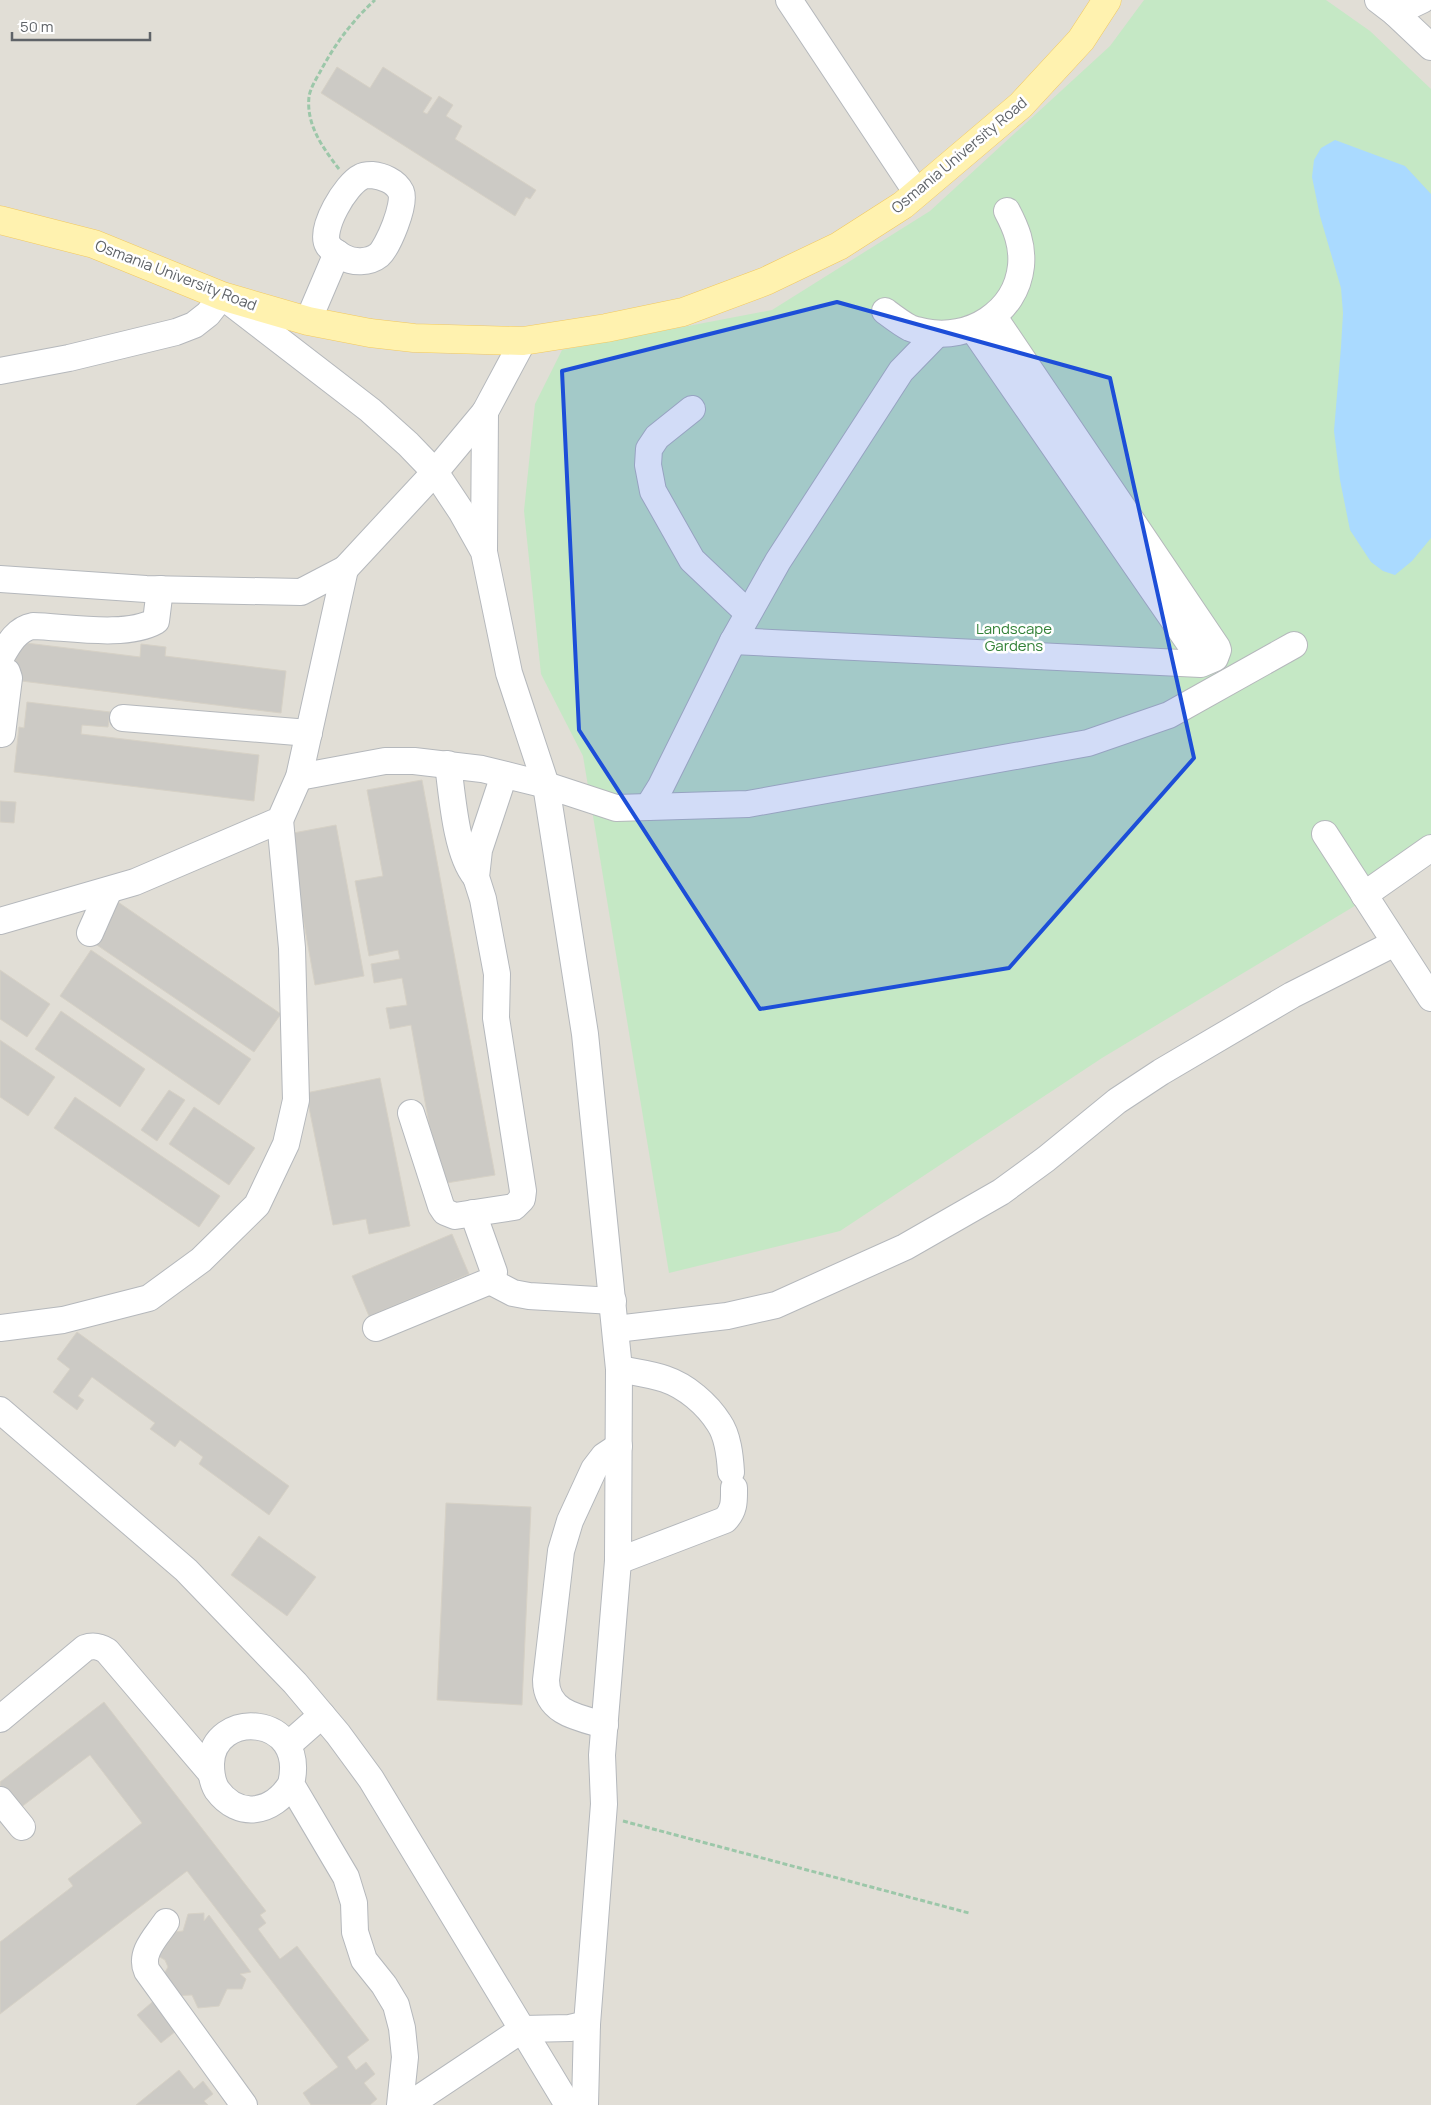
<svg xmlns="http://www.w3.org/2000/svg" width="1431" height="2105" font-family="Manrope,sans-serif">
<rect width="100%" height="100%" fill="#f1efe8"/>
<!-- education -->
<rect fill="#e1ded6" x="0" y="0" width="1431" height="2105"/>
<!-- green -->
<path fill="#c5e8c5" d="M 1144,0 L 1326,0 L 1370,31 L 1431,89 L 1431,860 L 1102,1058 L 840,1231 L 669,1273 L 583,756 L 541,674 L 524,511 L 535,404 L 562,350 L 772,310 L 930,211 L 1110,46 Z"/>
<!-- water -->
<path fill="#aadaff" d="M 1335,140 L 1405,166 L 1431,194 L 1431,538 L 1412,561 L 1395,575 L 1383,571 L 1371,562 L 1350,530 L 1340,480 L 1334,431 L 1341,347 L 1343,313 L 1341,288 L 1320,216 L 1312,177 L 1314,160 L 1321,148 Z"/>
<!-- building -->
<g fill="#cccac5" stroke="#d6d1c6">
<path d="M 337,67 L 370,88 L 383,67 L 432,98 L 423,112 L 427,114 L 439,96 L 453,105 L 446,116 L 462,126 L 455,139 L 536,190 L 530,199 L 526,197 L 515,216 L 321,93 Z"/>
<path d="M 18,642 L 140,657 L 141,644 L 166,647 L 165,656 L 286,671 L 281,713 L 13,680 Z"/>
<path d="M 27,702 L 110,712 L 108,727 L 82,725 L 81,734 L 259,755 L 254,801 L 14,772 L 19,727 L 24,728 Z"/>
<path d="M 422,780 L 495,1175 L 440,1184 L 411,1025 L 390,1029 L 386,1008 L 407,1005 L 402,978 L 374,983 L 371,964 L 400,959 L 398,950 L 369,956 L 355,881 L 383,876 L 367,790 Z"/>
<path d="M 0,801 L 16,802 L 14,823 L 0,822 Z"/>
<path d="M 336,825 L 364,976 L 315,985 L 288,834 Z"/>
<path d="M 118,902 L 281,1014 L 254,1052 L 91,941 Z"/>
<path d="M 91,950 L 251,1059 L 219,1105 L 60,996 Z"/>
<path d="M 0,970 L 50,1004 L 27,1037 L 0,1019 Z"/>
<path d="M 61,1011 L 145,1069 L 120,1107 L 35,1049 Z"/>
<path d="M 0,1040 L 55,1077 L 28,1116 L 0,1097 Z"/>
<path d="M 380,1078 L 410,1226 L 369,1234 L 366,1219 L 333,1225 L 306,1093 Z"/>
<path d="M 169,1090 L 185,1100 L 157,1141 L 141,1130 Z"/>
<path d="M 75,1097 L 220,1196 L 199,1227 L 54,1128 Z"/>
<path d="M 194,1107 L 255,1148 L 229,1185 L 169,1144 Z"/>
<path d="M 452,1234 L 469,1274 L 369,1316 L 352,1276 Z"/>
<path d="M 77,1332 L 289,1486 L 269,1515 L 199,1464 L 203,1457 L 180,1440 L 175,1447 L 150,1429 L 155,1423 L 92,1377 L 78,1396 L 84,1400 L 77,1410 L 53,1392 L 70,1369 L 57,1359 Z"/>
<path d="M 446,1503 L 531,1507 L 522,1705 L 437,1700 Z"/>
<path d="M 259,1536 L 316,1577 L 287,1616 L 231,1575 Z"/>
<path d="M 104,1702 L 266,1911 L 260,1915 L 266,1923 L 258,1929 L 280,1959 L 297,1946 L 369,2040 L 347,2057 L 356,2070 L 366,2062 L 375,2074 L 364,2083 L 377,2099 L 370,2105 L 311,2105 L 303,2093 L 338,2067 L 187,1871 L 0,2014 L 0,1942 L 73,1886 L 68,1879 L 142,1823 L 90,1755 L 16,1811 L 0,1791 L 0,1782 Z"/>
<path d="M 204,1913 L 204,1921 L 209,1915 L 251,1972 L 240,1974 L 246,1979 L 242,1989 L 227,1989 L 219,2006 L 198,2008 L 192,1995 L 169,1996 L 158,1984 L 168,1967 L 165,1960 L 158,1956 L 165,1933 L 183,1931 L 188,1914 Z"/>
<path d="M 157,1998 L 181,2027 L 161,2043 L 137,2015 Z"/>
<path d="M 179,2070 L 194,2089 L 203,2081 L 213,2094 L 204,2101 L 208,2105 L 136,2105 Z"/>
</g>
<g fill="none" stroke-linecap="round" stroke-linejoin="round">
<!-- minor casing -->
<g stroke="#b5b8bc" stroke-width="28">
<g id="minor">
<path d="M 789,0 L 917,193"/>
<path d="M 1378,0 L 1395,13 L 1431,47"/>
<path d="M 1395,13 L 1422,0"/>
<path d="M 372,175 C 382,176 396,181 401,192 C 406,204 388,247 379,255 C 369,263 353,263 343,257 C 338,254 331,250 328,245 C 319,229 346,184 361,177 C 364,175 369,175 372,175 Z"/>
<path d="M 885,311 C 893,317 902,324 910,328 C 915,330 921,331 925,332 C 969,341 1016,313 1021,266 C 1023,245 1016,228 1007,211"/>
<path d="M 308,321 L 337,253"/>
<path d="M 973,329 L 1197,654 L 1206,661"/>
<path d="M 0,371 L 69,358 L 176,332 L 194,325 L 208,314 L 222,296 L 370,410 L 408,444 L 435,472 L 461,511 L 484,552 L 509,673 L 546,785 L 585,1034 L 619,1369 L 618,1561 L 602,1755 L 604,1804 L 587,2024 L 585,2105"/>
<path d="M 692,409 L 657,437 L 649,449 L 648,465 L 653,491 L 692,560 L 748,613"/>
<path d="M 484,550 L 485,412 L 523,341"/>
<path d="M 345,569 L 435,472 L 485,412"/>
<path d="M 0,579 L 146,589 L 301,592 L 345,569 L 299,777 L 280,820 L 135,882 L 0,921"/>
<path d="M 733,641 L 1201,664 L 1215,658 L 1218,650 L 1217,647 L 994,317"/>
<path d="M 0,659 C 8,645 16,629 33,626 C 68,627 126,638 156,621 L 160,589"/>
<path d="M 0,668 L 7,672 L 9,678 L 2,734"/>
<path d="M 123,718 L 309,733"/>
<path d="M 448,764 C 452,794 456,853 475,876"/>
<path d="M 299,777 L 385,761 L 414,761 L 482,769 L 546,785 L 616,808 L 748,804 L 1088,743 L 1169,715 L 1294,645"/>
<path d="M 648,807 L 661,786 L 733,641 L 778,561 L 901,371 L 937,334"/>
<path d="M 1325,834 L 1431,998"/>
<path d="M 1364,895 L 1431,848"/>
<path d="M 90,933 L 109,890"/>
<path d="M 411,1113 L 441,1206 L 445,1212 L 455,1216 L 514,1207 L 522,1199 L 523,1191 L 496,1018 L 497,974 L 483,899 L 476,877 L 479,850 L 504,775"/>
<path d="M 490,1281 L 513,1293 L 529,1296 L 613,1301"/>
<path d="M 0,1328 L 63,1320 L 149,1298 L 201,1260 L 257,1205 L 286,1144 L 296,1100 L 292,948 L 280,820"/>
<path d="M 376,1328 L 490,1281 L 494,1272 L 473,1213"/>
<path d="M 616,1329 L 727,1316 L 776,1305 L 905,1247 L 1001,1192 L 1046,1159 L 1117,1101 L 1161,1072 L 1292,995 L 1395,943"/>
<path d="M 619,1369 C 634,1372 651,1374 665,1379 C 686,1386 707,1404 719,1423 C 728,1436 730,1456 731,1472"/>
<path d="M 0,1410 L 186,1570 L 295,1683 L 338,1734 L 371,1779 L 568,2105"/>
<path d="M 618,1561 L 725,1520 C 735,1510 734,1500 734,1488"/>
<path d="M 0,1719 L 85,1648 C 93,1645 99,1646 107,1651 L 211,1773"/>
<path d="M 605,1725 C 579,1718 546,1713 546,1680 L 561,1551 L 570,1521 L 594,1469 L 604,1456 L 619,1446"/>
<path d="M 288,1745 L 322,1715"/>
<path d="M 291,1784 C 273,1813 239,1820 217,1790 C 212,1782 211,1773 211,1764 C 212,1709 308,1713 291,1784 L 346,1877 L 354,1903 L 355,1932 L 364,1960 L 384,1985 L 396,2005 L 402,2028 L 405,2057 L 400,2105"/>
<path d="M 0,1800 L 22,1827"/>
<path d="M 166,1922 C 156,1937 139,1953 147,1971 L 244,2105"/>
<path d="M 409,2105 L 523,2029 L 570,2028 L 587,2024"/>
</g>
</g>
<!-- major casing -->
<g stroke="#f2c960" stroke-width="29">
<path id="major" d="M 0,220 L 94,244 L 222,296 L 308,321 L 370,333 L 414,338 L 523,341 L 606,328 L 683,312 L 766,281 L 839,246 L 903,205 L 1021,105 L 1081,40 L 1107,0"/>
</g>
<!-- path -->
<g stroke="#9cc7a9" stroke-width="3" stroke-dasharray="5 2.5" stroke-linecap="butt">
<path d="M 339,169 C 323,148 306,125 309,97 C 310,89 316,79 320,72 C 335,44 352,21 375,0"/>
<path d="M 623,1821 L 969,1913"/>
</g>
<!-- minor -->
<use href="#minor" stroke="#fff" stroke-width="26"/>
<!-- major -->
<use href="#major" stroke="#fff2af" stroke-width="28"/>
</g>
<!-- marked area -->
<path fill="#1d4ed8" fill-opacity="0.2" stroke="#1d4ed8" stroke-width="4" stroke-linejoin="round" d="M 837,302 L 1110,378 L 1194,758 L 1009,968 L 760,1009 L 579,730 L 562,371 Z"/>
<g text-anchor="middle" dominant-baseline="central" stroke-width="5" stroke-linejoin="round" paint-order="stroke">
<!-- street labels -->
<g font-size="15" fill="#5f6368" stroke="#fff">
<text transform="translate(959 155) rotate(-40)">Osmania University Road</text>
<text transform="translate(176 275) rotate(21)">Osmania University Road</text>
</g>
<!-- park labels -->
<g font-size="15" fill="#348238" stroke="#fff">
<text x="1014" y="628">Landscape<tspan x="1014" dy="17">Gardens</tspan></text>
</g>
</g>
<!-- scale -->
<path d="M12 32v8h138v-8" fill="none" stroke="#5f6368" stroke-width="2.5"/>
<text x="20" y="32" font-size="15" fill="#5f6368" stroke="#ffffff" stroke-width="4" paint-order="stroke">50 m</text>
</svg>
